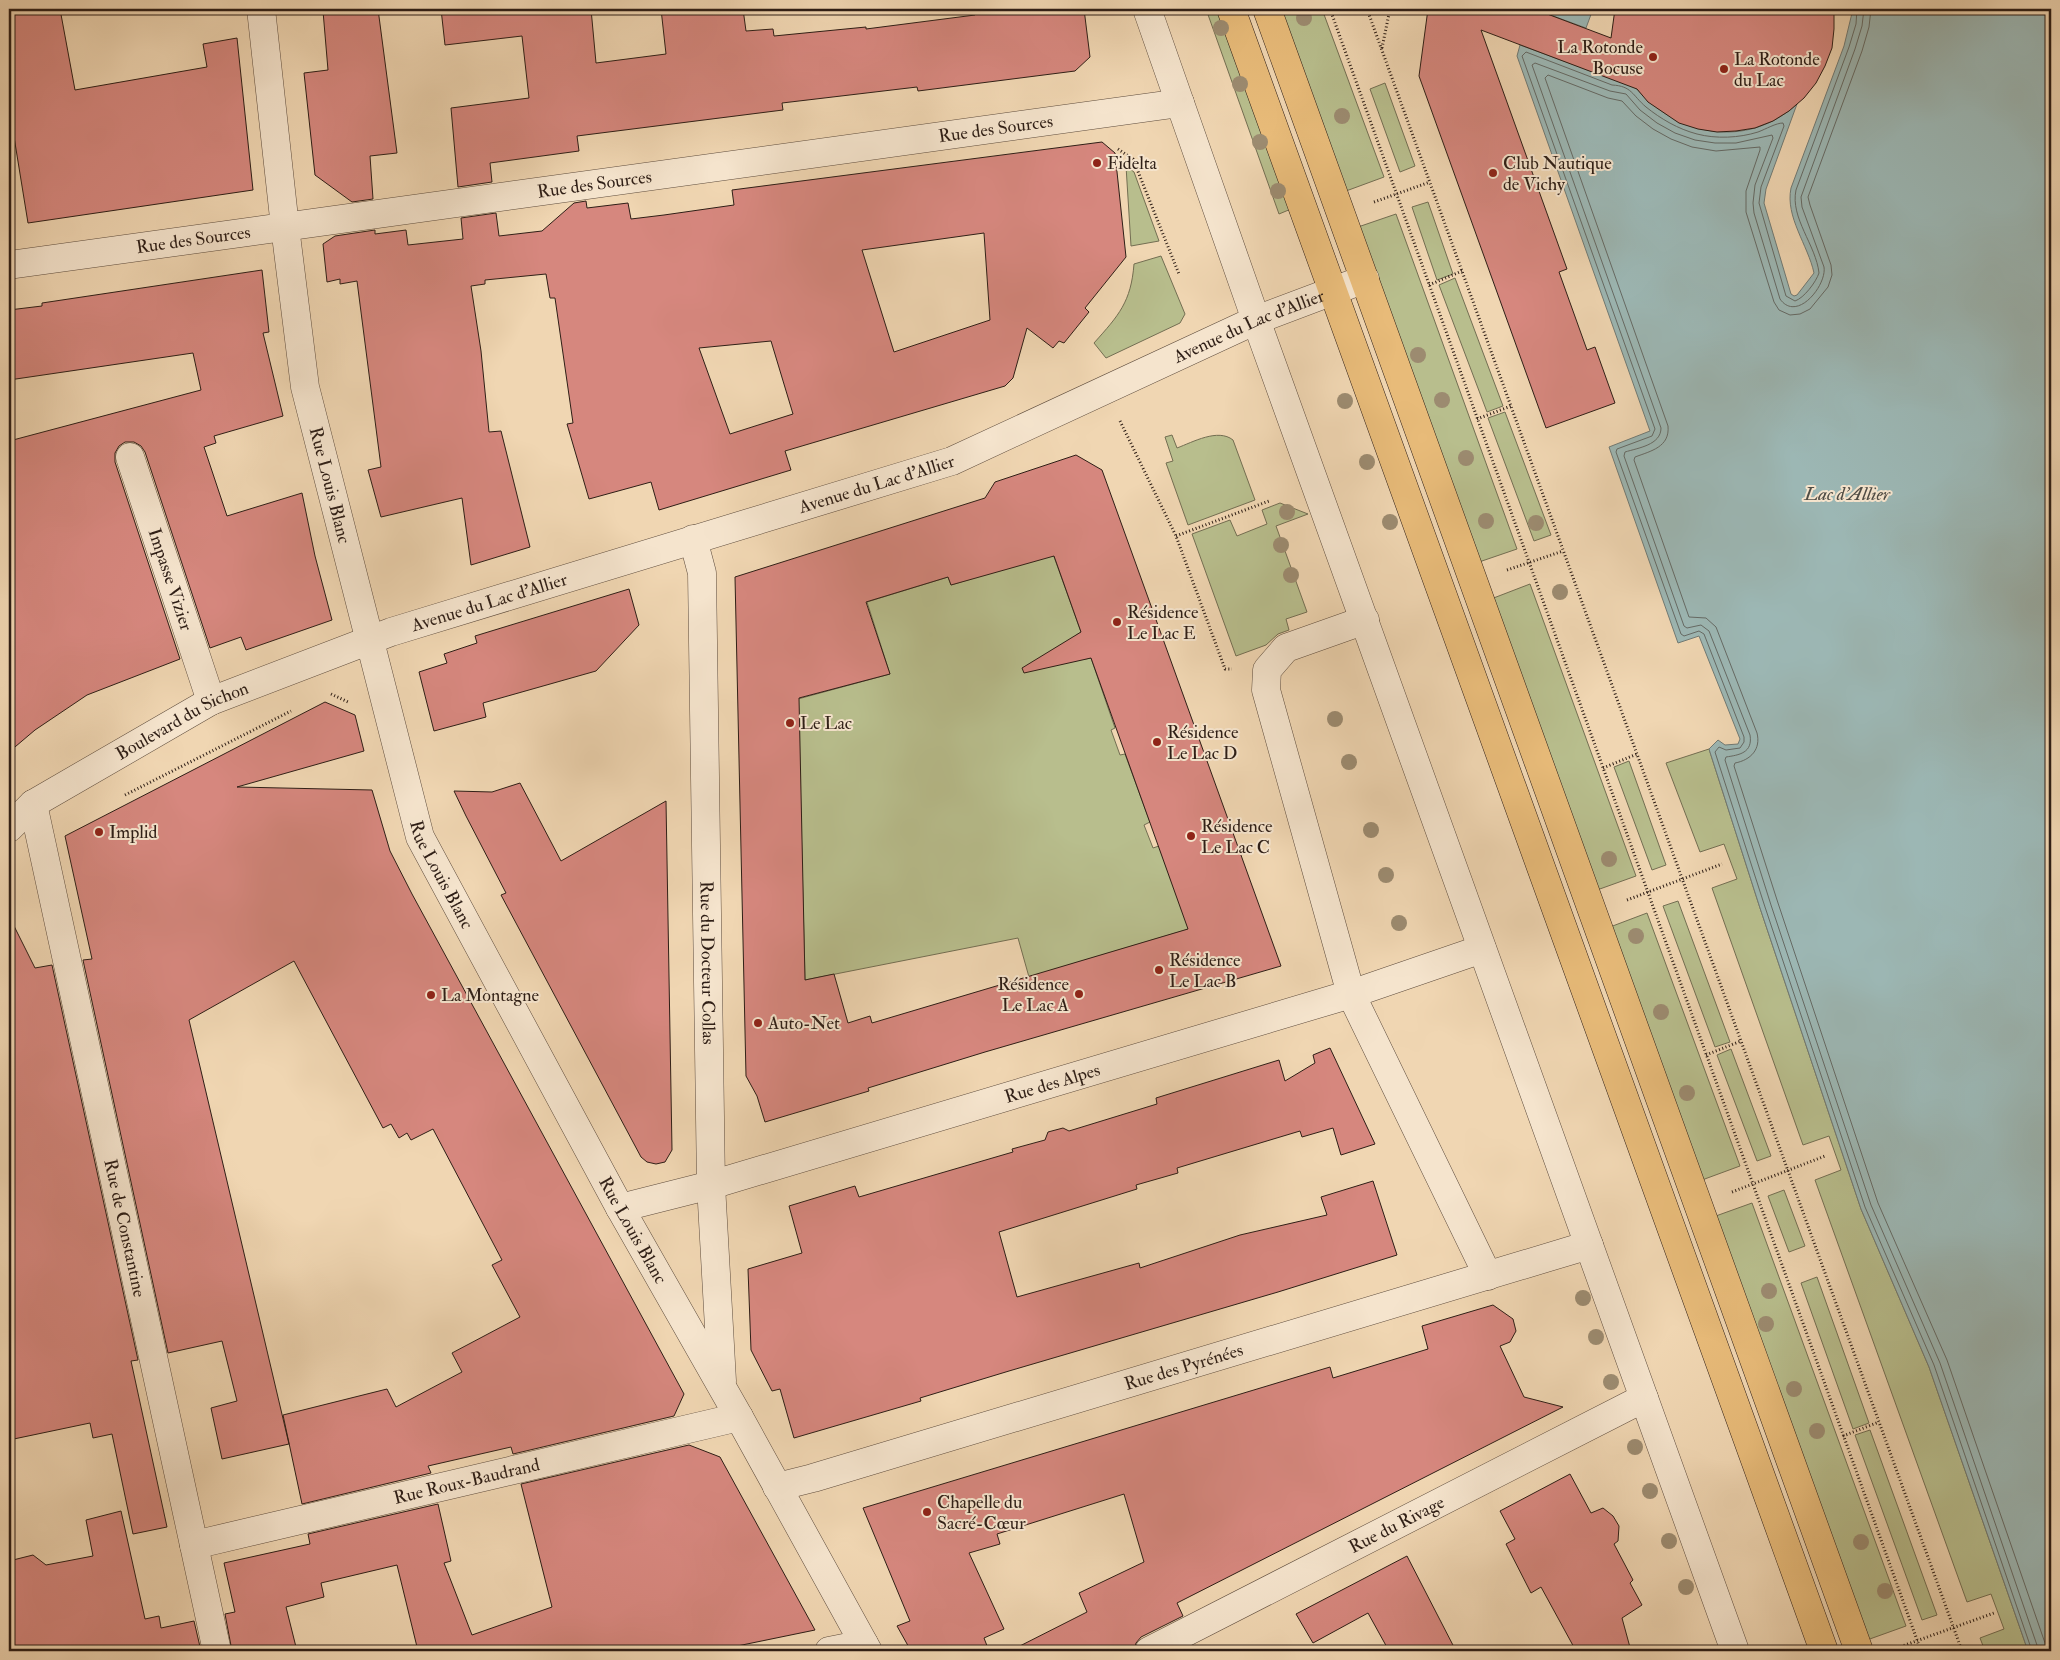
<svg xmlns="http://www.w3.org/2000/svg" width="2060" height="1660" font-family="'IM FELL Double Pica',serif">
<rect width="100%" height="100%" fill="#f0d6b2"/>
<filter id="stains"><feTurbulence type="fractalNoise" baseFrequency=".004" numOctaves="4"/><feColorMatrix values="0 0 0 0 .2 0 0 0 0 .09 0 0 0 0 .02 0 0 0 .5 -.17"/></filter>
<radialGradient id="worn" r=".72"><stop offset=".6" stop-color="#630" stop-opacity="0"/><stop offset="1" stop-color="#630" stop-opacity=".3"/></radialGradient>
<!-- green -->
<g fill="#b8be8d" stroke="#736e52">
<path d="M 1206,9 L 1219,9 L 1291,209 L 1279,214 Z"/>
<path d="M 1280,9 L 1322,9 L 1384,177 L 1346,191 Z"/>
<path d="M 1385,83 L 1415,166 L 1400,172 L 1370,89 Z"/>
<path d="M 1126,166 L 1134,172 L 1159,241 L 1131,246 Z"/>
<path d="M 1428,202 L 1453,274 L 1437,280 L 1412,207 Z"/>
<path d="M 1396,214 L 1517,549 L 1479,562 L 1358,227 Z"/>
<path d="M 1161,256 L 1185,314 L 1180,323 L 1106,358 L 1094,343 C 1119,315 1131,302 1134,264 Z"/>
<path d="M 1455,278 L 1503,406 L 1487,412 L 1439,285 Z"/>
<path d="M 1505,412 L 1551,535 L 1534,541 L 1488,418 Z"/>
<path d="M 1172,435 L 1177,448 C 1193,442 1218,428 1233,440 L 1255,500 L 1188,525 L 1166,463 L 1173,461 L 1165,437 Z"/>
<path d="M 1280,503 L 1308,514 L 1276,526 L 1307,612 L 1286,619 L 1289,630 L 1278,634 L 1266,645 L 1236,656 L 1192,534 L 1230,520 L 1237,536 L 1267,524 L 1262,510 Z"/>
<path d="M 1053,554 L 1081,632 L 1075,636 L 1085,659 L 1091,658 L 1115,728 L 1111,730 L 1120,755 L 1125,754 L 1150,822 L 1144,825 L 1153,848 L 1159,846 L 1189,929 L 1029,977 L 1018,938 L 805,980 L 798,699 L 890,674 L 867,602 L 948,577 L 951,585 Z"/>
<path d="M 1530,584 L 1636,876 L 1597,890 L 1491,599 Z"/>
<path d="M 1709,749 L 1760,908 L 1861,1209 L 1929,1367 L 2028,1651 L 1985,1651 L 1980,1638 L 2004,1629 L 1991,1594 L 1967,1602 L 1815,1180 L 1841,1170 L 1829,1136 L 1803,1145 L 1712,888 L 1737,879 L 1724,844 L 1700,852 L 1666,763 Z"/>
<path d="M 1629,761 L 1666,865 L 1652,870 L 1614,767 Z"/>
<path d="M 1678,901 L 1730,1042 L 1715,1047 L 1663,906 Z"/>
<path d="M 1647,913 L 1740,1166 L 1702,1180 L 1610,927 Z"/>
<path d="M 1731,1049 L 1771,1156 L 1757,1161 L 1717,1055 Z"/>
<path d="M 1784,1190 L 1805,1246 L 1789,1252 L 1768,1196 Z"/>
<path d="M 1752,1203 L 1906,1626 L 1867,1640 L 1713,1217 Z"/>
<path d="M 1817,1277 L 1869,1423 L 1853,1429 L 1801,1283 Z"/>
<path d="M 1870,1430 L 1937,1615 L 1922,1620 L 1855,1435 Z"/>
</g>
<!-- water -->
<g fill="#9cb7b4" stroke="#707a75">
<path d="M 1534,9 L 1593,9 L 1586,28 Z"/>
<path d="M 1853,9 L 2051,9 L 2051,1651 L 2028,1651 L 1929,1367 L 1861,1209 L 1760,908 L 1709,749 L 1718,740 L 1725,745 L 1738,744 L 1740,739 L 1699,636 L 1678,643 L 1609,447 L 1650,431 L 1517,56 L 1520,45 L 1635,87 C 1677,136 1746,150 1797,104 L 1766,189 L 1764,203 L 1791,294 L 1794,296 L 1797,295 L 1814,273 C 1808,245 1785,217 1791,188 L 1844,46 Z"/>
</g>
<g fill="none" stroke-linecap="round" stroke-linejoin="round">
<!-- shore -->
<g stroke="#656a65" stroke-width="1">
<path d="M 1857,9 L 1856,24 L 1849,47 L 1796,190 C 1790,218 1816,245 1819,273 C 1816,282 1804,298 1795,301 L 1786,296 L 1759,203 L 1761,187 L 1784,126 L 1783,123 C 1776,123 1766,129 1758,132 C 1739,138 1716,139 1697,134 C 1678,129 1661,119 1646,107 C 1632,95 1632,86 1612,85 L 1526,52 L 1522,56 L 1655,429 L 1652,436 L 1617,449 L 1616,452 L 1681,634 L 1684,636 L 1699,631 L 1704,634 L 1744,737 L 1744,742 L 1740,748 L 1726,750 L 1719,747 L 1715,752 L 1765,907 L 1865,1207 L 1934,1365 L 2032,1651"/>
<path d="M 1864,9 L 1862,26 L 1855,49 L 1801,197 L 1802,207 L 1824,267 C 1827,285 1797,323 1780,299 L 1754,213 L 1753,203 L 1755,185 L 1773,138 L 1772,135 L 1736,143 L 1715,143 L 1695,140 L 1675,133 L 1657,123 L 1640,110 L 1626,94 L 1610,91 L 1535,63 L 1532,65 L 1661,428 C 1661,445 1638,448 1625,452 L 1624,456 L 1684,626 L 1687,628 L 1701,625 L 1709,631 L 1750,735 C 1753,753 1739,755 1726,757 L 1725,760 L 1771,905 L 1871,1205 L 1940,1363 L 2039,1651"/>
<path d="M 1871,9 L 1869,27 L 1862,51 L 1808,197 L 1810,205 L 1831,265 L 1832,275 L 1828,287 L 1810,309 L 1800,314 L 1790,315 L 1779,310 L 1774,302 L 1746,212 L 1746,191 L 1760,150 L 1760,147 L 1716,151 L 1692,147 L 1671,139 L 1653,129 L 1636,116 L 1622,101 L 1608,98 L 1548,75 L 1545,78 L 1668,426 C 1670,447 1651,451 1635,457 L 1634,460 L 1689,617 L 1706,618 L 1716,627 L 1757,733 C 1761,749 1751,760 1735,763 L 1734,766 L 1778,903 L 1878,1203 L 1947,1360 L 2045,1643 L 2046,1651"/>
</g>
</g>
<!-- building -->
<g fill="#d6877e" stroke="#2e1e16" fill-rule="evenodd">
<path d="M 9,9 L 60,9 L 75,90 L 207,67 L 203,44 L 237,38 L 253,190 L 28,223 L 9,106 Z"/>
<path d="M 344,9 L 378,9 L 397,153 L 370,156 L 373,199 L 352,202 L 315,175 L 304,73 L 328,70 L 323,11 Z"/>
<path d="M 441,9 L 591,9 L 596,63 L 666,54 L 661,9 L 743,9 L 746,31 L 773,29 L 774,36 L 866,27 L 866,29 L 975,15 L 975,9 L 1084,9 L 1090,57 L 1075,71 L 918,91 L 917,87 L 782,103 L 783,110 L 577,136 L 579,151 L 490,163 L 492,182 L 458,187 L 451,108 L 529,98 L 522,36 L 445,45 Z"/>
<path d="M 1428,9 L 1534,9 L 1611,38 L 1615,9 L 1834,9 L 1834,29 L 1832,48 L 1825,66 L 1816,83 L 1804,98 L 1789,111 L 1773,121 L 1755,128 L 1736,131 L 1717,132 L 1698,129 L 1679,123 L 1648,102 L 1637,89 L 1481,30 L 1567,269 L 1559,272 L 1587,350 L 1595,347 L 1615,403 L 1546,428 L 1419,76 Z"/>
<path d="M 1102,142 L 1115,153 L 1126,257 L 1085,308 L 1089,312 L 1064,343 L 1059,341 L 1053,348 L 1027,328 L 1013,378 L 1005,386 L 785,451 L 791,470 L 659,510 L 651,482 L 589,499 L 567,424 L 573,423 L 555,298 L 550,298 L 546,274 L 485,280 L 485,284 L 471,286 L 481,351 L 489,432 L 501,431 L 530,547 L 471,565 L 462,498 L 381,517 L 368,470 L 381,467 L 357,281 L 340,284 L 340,279 L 327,282 L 323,244 L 335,236 L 375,230 L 375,234 L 406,230 L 408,245 L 463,239 L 461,218 L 496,213 L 499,236 L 542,231 L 574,203 L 586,201 L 587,208 L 628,203 L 631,219 L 664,215 L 734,205 L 732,190 ZM 984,233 L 990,320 L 894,352 L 862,250 ZM 771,341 L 793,414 L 730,434 L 699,348 Z"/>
<path d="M 262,270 L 269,332 L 263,333 L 283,416 L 214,436 L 216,443 L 204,447 L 227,516 L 302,493 L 315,556 L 332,620 L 246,650 L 241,637 L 210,648 L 145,452 L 141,446 L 134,442 L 125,442 L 119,446 L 115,453 L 115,462 L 180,659 L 87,695 L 35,730 L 9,752 L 9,446 L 14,445 L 13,440 L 201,390 L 193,353 L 9,380 L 9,310 L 42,306 L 42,303 Z"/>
<path d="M 1076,455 L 1102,470 L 1281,966 L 985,1052 L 868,1088 L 869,1091 L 765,1122 L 757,1096 L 746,1076 L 735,577 L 985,498 L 995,482 ZM 1054,556 L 1081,632 L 1022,668 L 1024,673 L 1091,658 L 1188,929 L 872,1023 L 870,1016 L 848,1023 L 834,974 L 805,980 L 799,698 L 890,674 L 866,602 L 948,577 L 951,585 Z"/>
<path d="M 629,589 L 639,625 L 596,671 L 483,703 L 486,717 L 434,731 L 419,672 L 447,663 L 444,654 L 477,643 L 475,636 Z"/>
<path d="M 325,702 L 355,715 L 364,751 L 237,787 L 372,790 L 390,851 L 412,894 L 684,1394 L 674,1416 L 513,1454 L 511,1447 L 428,1466 L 431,1473 L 302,1504 L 283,1415 L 387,1389 L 396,1407 L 462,1372 L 452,1353 L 520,1317 L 492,1265 L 502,1260 L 433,1129 L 411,1140 L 407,1133 L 399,1138 L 391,1124 L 383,1128 L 294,961 L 189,1020 L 289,1444 L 222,1459 L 211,1408 L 237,1401 L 222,1341 L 168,1353 L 83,960 L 92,959 L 65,836 Z"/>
<path d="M 520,783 L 561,861 L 666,801 L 672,1150 L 665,1162 L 656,1164 L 647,1162 L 641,1157 L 501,895 L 506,893 L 466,816 L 454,791 L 492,792 Z"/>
<path d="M 9,916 L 35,968 L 52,965 L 138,1360 L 131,1361 L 167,1527 L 133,1534 L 112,1434 L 93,1438 L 90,1423 L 9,1440 Z"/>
<path d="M 1330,1048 L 1375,1144 L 1341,1155 L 1333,1128 L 1302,1137 L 1300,1131 L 1177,1168 L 1178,1173 L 1136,1185 L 1137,1189 L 999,1232 L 1017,1297 L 1139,1263 L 1140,1268 L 1240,1235 L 1327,1215 L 1321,1197 L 1373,1181 L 1397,1255 L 1278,1292 L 1009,1371 L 920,1398 L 921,1401 L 794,1438 L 780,1389 L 772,1391 L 751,1350 L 748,1269 L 802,1253 L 789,1206 L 855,1186 L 859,1197 L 1013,1152 L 1012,1149 L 1045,1140 L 1048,1132 L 1063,1128 L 1069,1131 L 1157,1104 L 1156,1098 L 1279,1060 L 1285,1081 L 1315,1063 L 1313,1055 Z"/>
<path d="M 1493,1305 L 1513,1319 L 1516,1331 L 1510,1342 L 1500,1346 L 1524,1397 L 1563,1407 L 1177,1603 L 1183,1616 L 1141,1637 L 1136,1643 L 1134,1651 L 1010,1651 L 1087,1612 L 1079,1593 L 1144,1562 L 1124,1494 L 997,1534 L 1000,1544 L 969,1553 L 1004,1629 L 984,1638 L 989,1651 L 911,1651 L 897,1626 L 910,1621 L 863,1508 L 1330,1367 L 1333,1378 L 1428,1349 L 1422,1326 Z"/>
<path d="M 689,1445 L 720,1457 L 815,1630 L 713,1651 L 418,1651 L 397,1565 L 321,1583 L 324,1597 L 286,1607 L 297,1651 L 232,1651 L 225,1614 L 235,1612 L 224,1563 L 310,1544 L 308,1534 L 438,1504 L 451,1561 L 444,1563 L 472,1635 L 552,1607 L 521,1484 Z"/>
<path d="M 1570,1474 L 1591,1513 L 1603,1508 L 1613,1516 L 1619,1526 L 1618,1541 L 1614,1544 L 1633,1580 L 1630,1583 L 1642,1605 L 1622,1618 L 1631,1651 L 1576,1651 L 1541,1587 L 1531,1593 L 1506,1544 L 1515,1539 L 1500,1511 Z"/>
<path d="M 121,1511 L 145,1619 L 159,1616 L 161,1628 L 194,1621 L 201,1651 L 9,1651 L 9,1561 L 33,1555 L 46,1565 L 93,1556 L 86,1520 Z"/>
<path d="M 1407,1556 L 1456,1651 L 1389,1651 L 1368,1613 L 1313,1643 L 1296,1614 Z"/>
</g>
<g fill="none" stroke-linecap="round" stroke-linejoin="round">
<!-- minor casing -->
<g stroke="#5e4c3d" stroke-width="29">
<g id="minor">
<path id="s1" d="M 261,9 L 285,227 L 305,387 L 420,837 L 620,1208 L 739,1417 L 868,1651"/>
<path d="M 1147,9 L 1256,320 L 1735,1651"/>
<path id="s2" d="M 9,265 L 1180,103"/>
<path id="s3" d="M 130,457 L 211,701"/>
<path id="s4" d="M 693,539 L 702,573 L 711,1185 L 722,1381"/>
<path d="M 1365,620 L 1286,648 L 1267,670 L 1266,690 L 1351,994 L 1488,1276"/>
<path id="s5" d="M 33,804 L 217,1651"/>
<path id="s6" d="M 9,828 L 33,804 L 211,701 L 391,632 L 952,461 L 1256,320 L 1365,279"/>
<path id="s7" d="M 620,1208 L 711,1185 L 1351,994 L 1482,949"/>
<path id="s8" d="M 777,1487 L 813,1478 L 1589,1245"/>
<path id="s9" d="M 194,1545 L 739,1417"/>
<path d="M 829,1651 L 864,1644"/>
<path id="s10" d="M 1149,1651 L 1644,1398"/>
</g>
</g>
<!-- major casing -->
<g stroke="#2e1e16" stroke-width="29">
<g id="major">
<path d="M 1231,9 L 1824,1651"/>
<path d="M 1267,9 L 1859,1651"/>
</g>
</g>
<!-- path -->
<g stroke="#2e1e16" stroke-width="3" stroke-dasharray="1 2.5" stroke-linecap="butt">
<path d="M 1330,9 L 1921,1651"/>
<path d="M 1367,9 L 1962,1651"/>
<path d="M 1382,48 L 1390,9"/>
<path d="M 1118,149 L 1133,159 L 1179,274"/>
<path d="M 1374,202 L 1430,182"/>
<path d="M 1429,285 L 1462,271"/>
<path d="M 1477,419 L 1511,406"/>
<path d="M 1120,421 L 1176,536 L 1225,669 L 1232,669"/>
<path d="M 1176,536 L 1269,501"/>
<path d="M 1507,570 L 1563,551"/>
<path d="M 331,694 L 348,702"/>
<path d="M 1603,768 L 1637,754"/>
<path d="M 125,795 L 291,711"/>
<path d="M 1627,900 L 1722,864"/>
<path d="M 1706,1055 L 1741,1041"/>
<path d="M 1732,1192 L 1825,1156"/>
<path d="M 1843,1436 L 1879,1422"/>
<path d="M 1894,1649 L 1994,1613"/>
</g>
<!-- minor -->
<use href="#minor" stroke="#f5e4cd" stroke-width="28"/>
<!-- major -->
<use href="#major" stroke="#e8bb79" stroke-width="28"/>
</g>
<!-- trees -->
<g fill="#9c8b70">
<circle cx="1304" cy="18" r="8"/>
<circle cx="1221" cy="28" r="8"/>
<circle cx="1240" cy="84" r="8"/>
<circle cx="1342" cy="116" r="8"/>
<circle cx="1260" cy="142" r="8"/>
<circle cx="1278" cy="191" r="8"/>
<circle cx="1418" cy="355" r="8"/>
<circle cx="1442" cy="400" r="8"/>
<circle cx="1345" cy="401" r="8"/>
<circle cx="1466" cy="458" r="8"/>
<circle cx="1367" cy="462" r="8"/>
<circle cx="1287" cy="512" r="8"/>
<circle cx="1486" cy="521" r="8"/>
<circle cx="1390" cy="522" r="8"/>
<circle cx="1536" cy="523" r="8"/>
<circle cx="1281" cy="545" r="8"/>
<circle cx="1291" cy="575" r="8"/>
<circle cx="1560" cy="592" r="8"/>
<circle cx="1335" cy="719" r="8"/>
<circle cx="1349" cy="762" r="8"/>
<circle cx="1371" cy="830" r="8"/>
<circle cx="1609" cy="859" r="8"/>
<circle cx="1386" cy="875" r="8"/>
<circle cx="1399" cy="923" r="8"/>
<circle cx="1636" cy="936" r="8"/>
<circle cx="1661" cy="1012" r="8"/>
<circle cx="1687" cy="1093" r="8"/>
<circle cx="1769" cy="1291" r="8"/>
<circle cx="1583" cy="1298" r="8"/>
<circle cx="1766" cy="1324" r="8"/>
<circle cx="1596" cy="1337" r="8"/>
<circle cx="1611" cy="1382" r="8"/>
<circle cx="1794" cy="1389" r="8"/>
<circle cx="1817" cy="1431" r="8"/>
<circle cx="1635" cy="1447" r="8"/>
<circle cx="1650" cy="1491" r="8"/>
<circle cx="1669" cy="1541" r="8"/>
<circle cx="1861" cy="1542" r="8"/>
<circle cx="1686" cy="1587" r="8"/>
<circle cx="1885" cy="1591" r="8"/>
</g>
<!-- markers -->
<g fill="#8f2418" stroke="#f5e4cd" stroke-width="2">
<circle cx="1653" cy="57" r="5"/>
<circle cx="1724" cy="69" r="5"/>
<circle cx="1097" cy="163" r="5"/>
<circle cx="1493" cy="173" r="5"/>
<circle cx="1117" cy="622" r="5"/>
<circle cx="790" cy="723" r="5"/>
<circle cx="1157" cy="742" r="5"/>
<circle cx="99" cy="832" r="5"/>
<circle cx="1191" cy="836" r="5"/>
<circle cx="1159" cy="970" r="5"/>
<circle cx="1079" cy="994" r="5"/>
<circle cx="431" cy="995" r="5"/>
<circle cx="758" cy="1023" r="5"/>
<circle cx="927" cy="1512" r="5"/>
</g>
<g text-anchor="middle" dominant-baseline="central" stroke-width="4" stroke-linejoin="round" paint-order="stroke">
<!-- poi labels -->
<g font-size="18" fill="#2e1e16" stroke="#f5e4cd" text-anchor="start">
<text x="1643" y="47" text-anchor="end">La Rotonde<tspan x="1643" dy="21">Bocuse</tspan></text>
<text x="1734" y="59">La Rotonde<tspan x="1734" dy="21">du Lac</tspan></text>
<text x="1107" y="163">Fidelta</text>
<text x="1503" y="163">Club Nautique<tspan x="1503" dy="21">de Vichy</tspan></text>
<text x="1127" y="612">Résidence<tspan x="1127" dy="21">Le Lac E</tspan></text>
<text x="800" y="723">Le Lac</text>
<text x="1167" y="732">Résidence<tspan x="1167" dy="21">Le Lac D</tspan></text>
<text x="1201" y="826">Résidence<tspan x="1201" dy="21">Le Lac C</tspan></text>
<text x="109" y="832">Implid</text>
<text x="1169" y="960">Résidence<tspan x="1169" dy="21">Le Lac B</tspan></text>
<text x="1069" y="984" text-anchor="end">Résidence<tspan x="1069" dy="21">Le Lac A</tspan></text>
<text x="441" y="995">La Montagne</text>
<text x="768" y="1023">Auto-Net</text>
<text x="937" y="1502">Chapelle du<tspan x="937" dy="21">Sacré-Cœur</tspan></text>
</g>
<!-- street labels -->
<g font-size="18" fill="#2e1e16" stroke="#f5e4cd">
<text stroke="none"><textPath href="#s2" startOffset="996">Rue des Sources</textPath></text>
<text stroke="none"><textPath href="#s2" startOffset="591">Rue des Sources</textPath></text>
<text stroke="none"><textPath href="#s2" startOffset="186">Rue des Sources</textPath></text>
<text stroke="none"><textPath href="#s6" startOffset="1345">Avenue du Lac d'Allier</textPath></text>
<text stroke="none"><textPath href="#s6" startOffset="940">Avenue du Lac d'Allier</textPath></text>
<text stroke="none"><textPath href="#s1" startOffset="482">Rue Louis Blanc</textPath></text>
<text stroke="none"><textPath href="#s3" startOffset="129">Impasse Vizier</textPath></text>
<text stroke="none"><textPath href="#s6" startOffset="535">Avenue du Lac d'Allier</textPath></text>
<text stroke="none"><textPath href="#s6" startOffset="205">Boulevard du Sichon</textPath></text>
<text stroke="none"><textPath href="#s1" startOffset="888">Rue Louis Blanc</textPath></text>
<text stroke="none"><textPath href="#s4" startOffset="425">Rue du Docteur Collas</textPath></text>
<text stroke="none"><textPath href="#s7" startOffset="450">Rue des Alpes</textPath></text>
<text stroke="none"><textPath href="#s5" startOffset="434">Rue de Constantine</textPath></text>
<text stroke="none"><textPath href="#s1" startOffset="1292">Rue Louis Blanc</textPath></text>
<text stroke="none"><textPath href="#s8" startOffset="424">Rue des Pyrénées</textPath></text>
<text stroke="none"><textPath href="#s9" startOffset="280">Rue Roux-Baudrand</textPath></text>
<text stroke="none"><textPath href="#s10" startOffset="278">Rue du Rivage</textPath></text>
</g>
<!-- water labels -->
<g font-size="19" font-style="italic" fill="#4f4c45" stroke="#f5e4cd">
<text x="1847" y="494">Lac d'Allier</text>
</g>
</g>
<!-- margin -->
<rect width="2060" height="1660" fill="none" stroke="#f0d6b2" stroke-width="30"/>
<rect x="10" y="10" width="2040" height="1640" fill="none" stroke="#2e1e16" stroke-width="2.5"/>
<rect x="15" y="15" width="2030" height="1630" fill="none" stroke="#2e1e16"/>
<rect width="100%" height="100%" filter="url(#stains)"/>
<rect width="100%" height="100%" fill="url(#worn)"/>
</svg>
